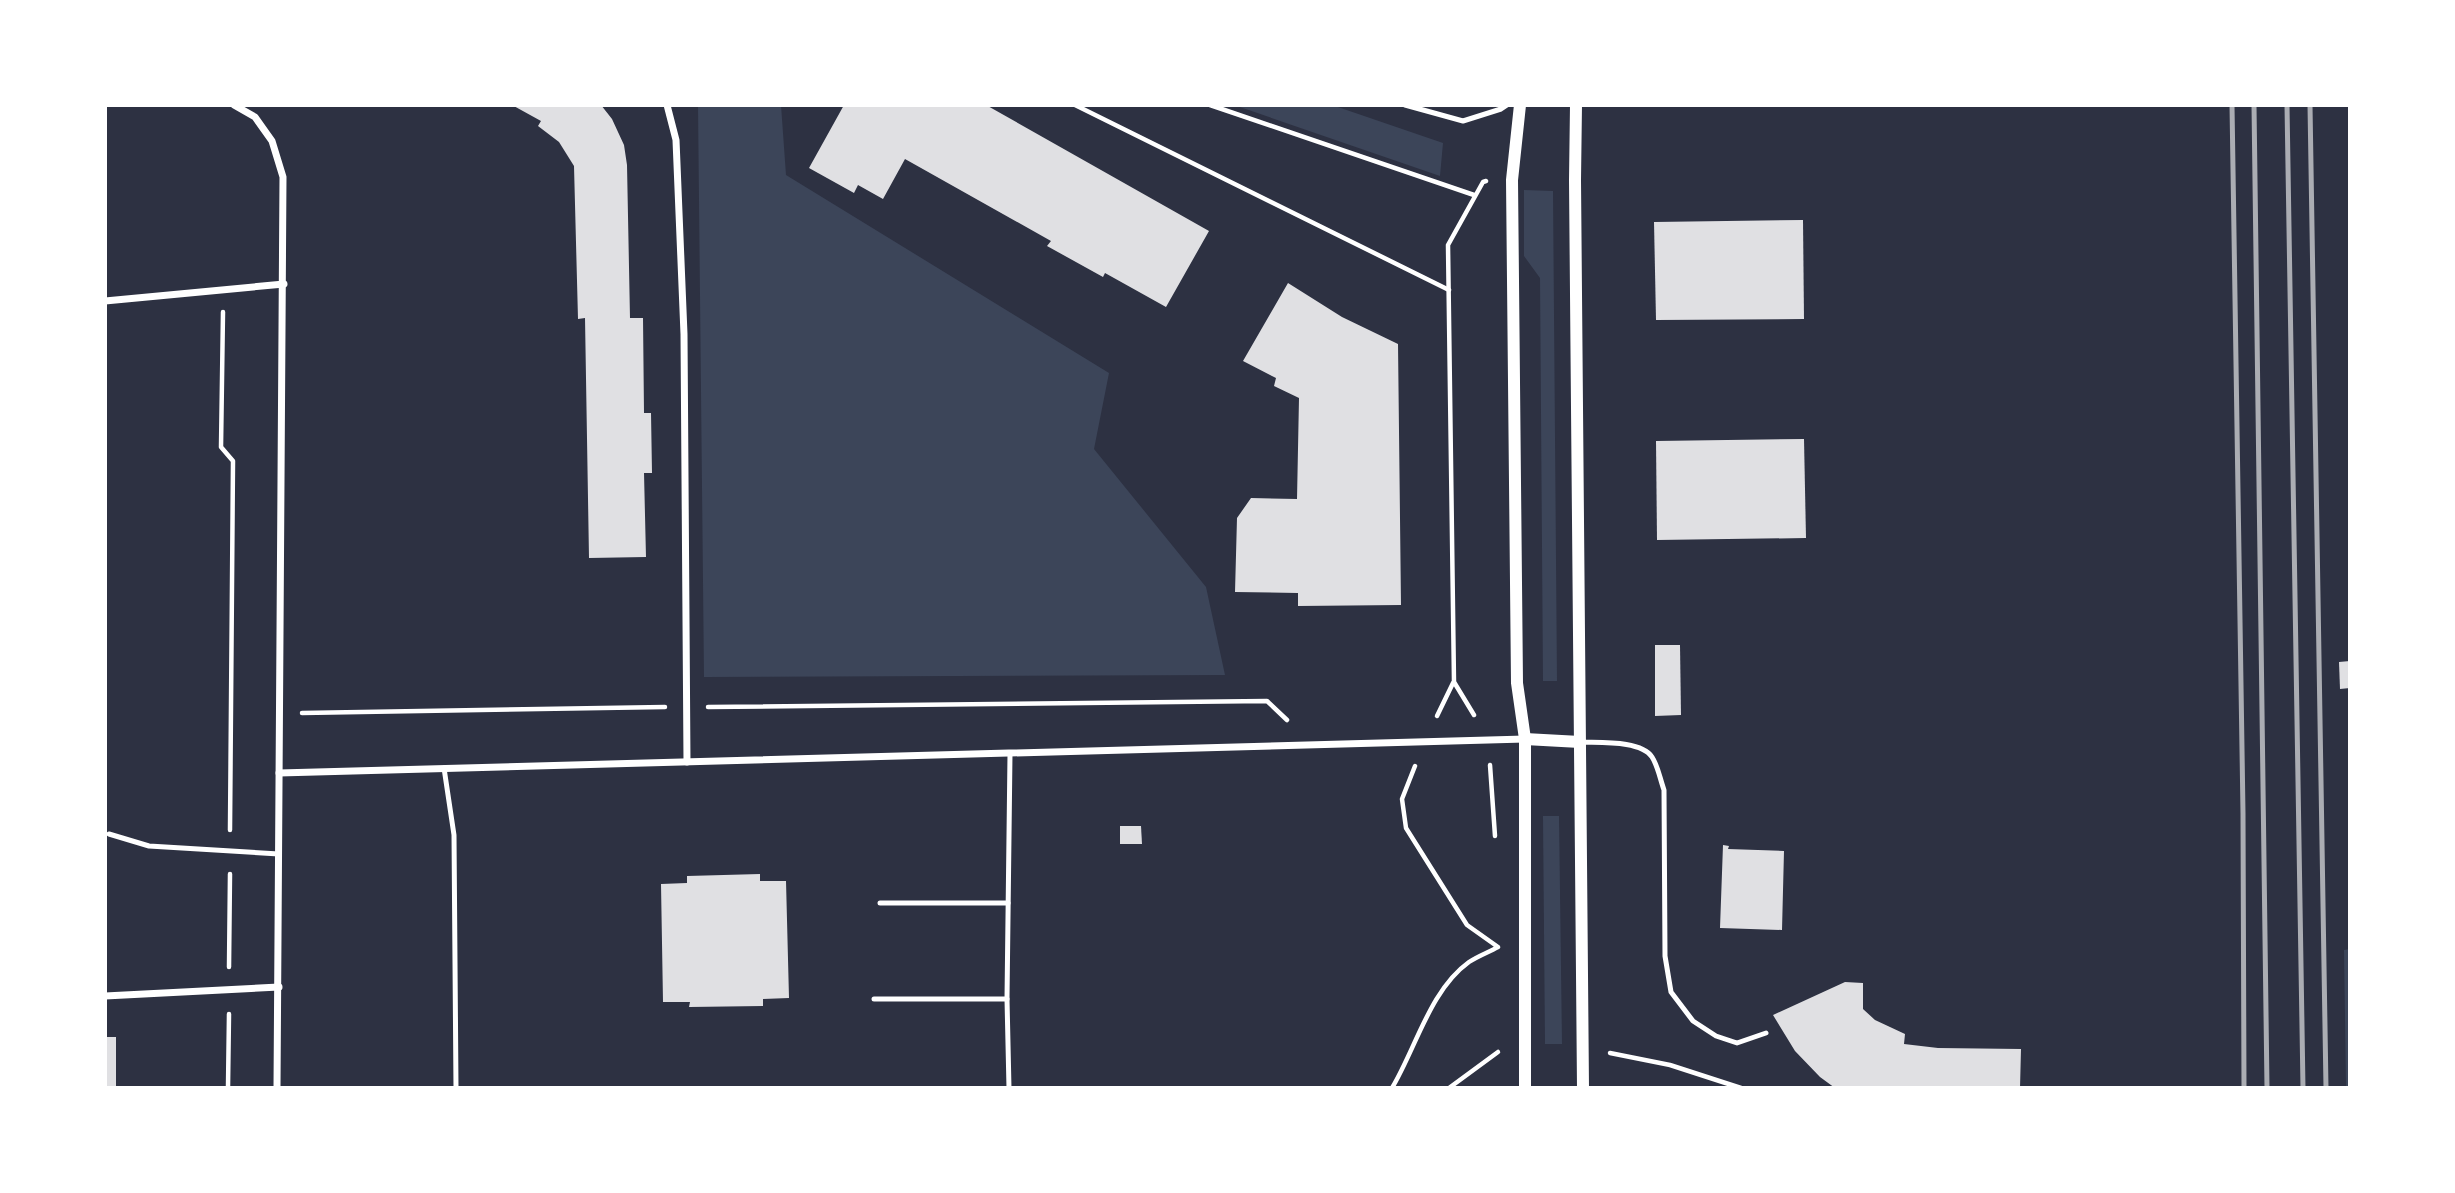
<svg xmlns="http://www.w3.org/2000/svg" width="2455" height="1193" font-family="Mulish,sans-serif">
<rect width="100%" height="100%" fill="#2d3142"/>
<!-- green -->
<g fill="#3c4559">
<path d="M 698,105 L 781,105 L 786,175 L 1109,373 L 1094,449 L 1206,587 L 1225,675 L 704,677 Z"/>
<path d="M 1234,105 L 1332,105 L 1443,143 L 1440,176 Z"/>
<path d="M 1524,190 L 1553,191 L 1557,681 L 1543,681 L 1540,278 L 1524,256 Z"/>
<path d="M 1543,816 L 1559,816 L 1562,1044 L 1545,1044 Z"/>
<path d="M 2350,949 L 2350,1088 L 2346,1088 L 2344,950 Z"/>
</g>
<!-- building -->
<g fill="#e0e0e3">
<path d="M 512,105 L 601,105 L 612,119 L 624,145 L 627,165 L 630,318 L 643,318 L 644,413 L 651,413 L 652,473 L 644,473 L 646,557 L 589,558 L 585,318 L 578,319 L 574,166 L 559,142 L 538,126 L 541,121 Z"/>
<path d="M 844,105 L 986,105 L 1209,231 L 1166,307 L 1105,273 L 1103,277 L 1047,246 L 1051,241 L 905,159 L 883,199 L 858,185 L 854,193 L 809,168 Z"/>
<path d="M 1803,220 L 1804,319 L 1656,320 L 1654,222 Z"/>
<path d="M 1288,283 L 1342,317 L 1398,344 L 1401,605 L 1298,606 L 1298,593 L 1235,592 L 1237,518 L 1251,498 L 1297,499 L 1299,398 L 1274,386 L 1276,378 L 1243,361 Z"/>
<path d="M 1804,439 L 1806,538 L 1657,540 L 1656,441 Z"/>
<path d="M 1655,645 L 1680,645 L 1681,715 L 1655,716 Z"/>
<path d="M 2350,661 L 2350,688 L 2340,689 L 2339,662 Z"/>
<path d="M 1120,826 L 1141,826 L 1142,844 L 1120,844 Z"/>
<path d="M 1723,845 L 1729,846 L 1728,849 L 1784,851 L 1782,930 L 1720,928 Z"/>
<path d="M 760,874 L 760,881 L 786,881 L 789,998 L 763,999 L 763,1006 L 689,1007 L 690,1002 L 663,1002 L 661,884 L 687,883 L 687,876 Z"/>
<path d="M 1845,982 L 1863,983 L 1863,1009 L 1875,1020 L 1905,1034 L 1904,1044 L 1938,1048 L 2021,1049 L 2020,1088 L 1835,1088 L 1820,1077 L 1795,1051 L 1773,1015 Z"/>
<rect x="105" y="1037" width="11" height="51"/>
</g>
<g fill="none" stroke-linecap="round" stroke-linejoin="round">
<!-- path -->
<g stroke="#fff" stroke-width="4.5">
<path d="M 1075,105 L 1449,290"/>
<path d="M 1210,105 L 1474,195"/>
<path d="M 223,312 L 221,447 L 233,461 L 230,830"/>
<path d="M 708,707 L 1267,701 L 1287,720"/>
<path d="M 302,713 L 665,707"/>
<path d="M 1474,715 L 1454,682 L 1448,245 L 1483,182 L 1486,181"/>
<path d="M 1437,716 L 1453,683"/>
<path d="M 1490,765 L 1495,836"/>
<path d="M 229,967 L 230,874"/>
<path d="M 1610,1053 L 1670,1065 L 1741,1088"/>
<path d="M 228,1088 L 229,1014"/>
<path d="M 1392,1088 C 1416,1048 1430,990 1469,962 C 1478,956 1489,952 1498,947 L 1467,925 L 1406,828 L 1402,799 L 1415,766"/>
<path d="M 1449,1088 L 1498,1052"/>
</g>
<!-- service -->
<g stroke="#fff" stroke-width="5">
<path d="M 1405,105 L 1463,121 L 1501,109 L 1507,105"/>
<path d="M 1580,742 C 1599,743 1641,740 1652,757 C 1658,766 1660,779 1664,790 L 1665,956 L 1671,992 L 1693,1021 L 1716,1036 L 1737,1043 L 1766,1033"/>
<path d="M 444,768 L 454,835 L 456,1088"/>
<path d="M 109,834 L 149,846 L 279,854"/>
<path d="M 880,903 L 1008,903"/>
<path d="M 874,999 L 1007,999"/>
<path d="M 1009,1088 L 1007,999 L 1010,754"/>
</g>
<!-- minor -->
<g stroke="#fff" stroke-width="7">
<path d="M 234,105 L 255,117 L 272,141 L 283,177 L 277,1088"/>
<path d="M 667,105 L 676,140 L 684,334 L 687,762"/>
<path d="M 105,301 L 284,284"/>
<path d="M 279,773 L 1525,739"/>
<path d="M 105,996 L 279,987"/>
</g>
<!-- tertiary -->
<g stroke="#fff" stroke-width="12">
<path d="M 1520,105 L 1512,180 L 1517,683 L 1525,739 L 1525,1088"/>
<path d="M 1576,105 L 1575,180 L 1583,1088"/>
<path d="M 1525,739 L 1580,742"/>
</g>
<!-- rail -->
<g stroke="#abadb3" stroke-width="5">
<path d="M 2232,105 L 2243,813 L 2244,1088"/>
<path d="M 2254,105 L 2267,1088"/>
<path d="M 2287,105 L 2303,1088"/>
<path d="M 2310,105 L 2326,1088"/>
</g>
</g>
<!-- border -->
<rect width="2455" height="1193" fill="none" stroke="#ffffff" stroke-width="214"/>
</svg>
